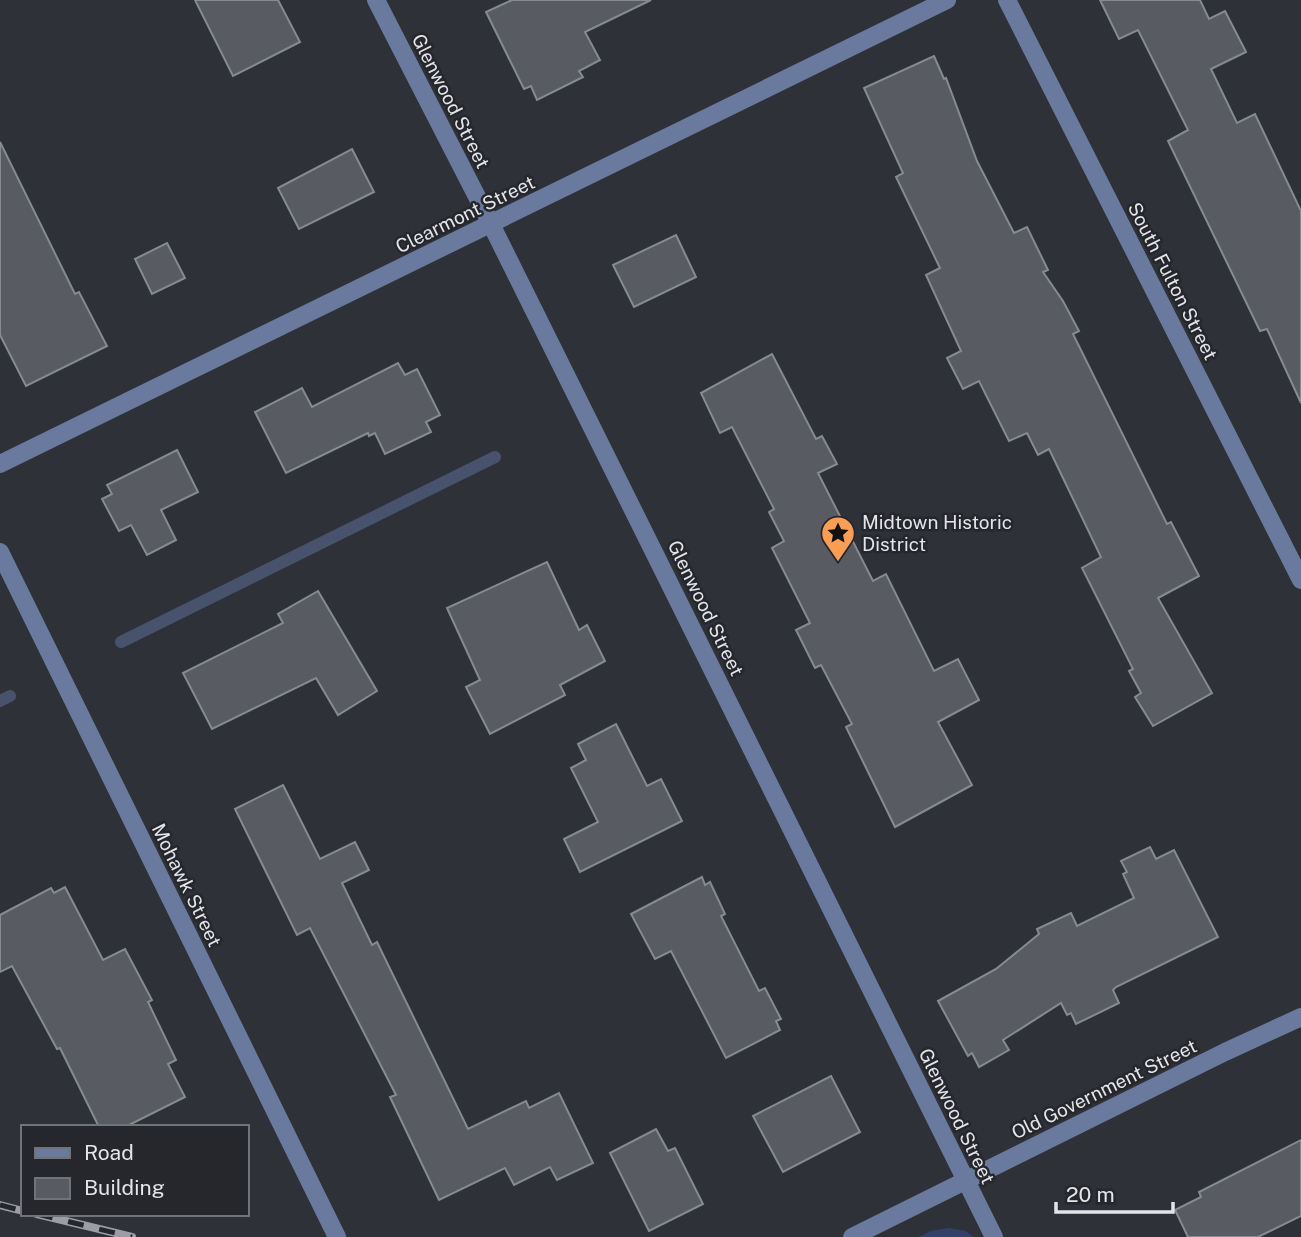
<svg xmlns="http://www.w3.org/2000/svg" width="1301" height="1237" font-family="'Public Sans',sans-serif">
<rect width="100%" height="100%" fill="#2e3138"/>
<!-- green -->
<path fill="#314169" d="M 949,1228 L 966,1231 L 974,1237 L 919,1237 L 930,1231 Z"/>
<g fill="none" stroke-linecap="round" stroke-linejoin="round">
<!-- stream -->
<g stroke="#49526c" stroke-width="12">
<path d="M 121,642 L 495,457"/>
<path d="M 0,701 L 10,696"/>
</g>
</g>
<!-- building -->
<g fill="#585b62" stroke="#868a91" stroke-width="2">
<path d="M 195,0 L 278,0 L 300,42 L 233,76 Z"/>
<path d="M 512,0 L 651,0 L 585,32 L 600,60 L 579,71 L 583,77 L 537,100 L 531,86 L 524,89 L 486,12 Z"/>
<path d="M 1100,0 L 1200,0 L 1209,19 L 1225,11 L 1244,48 L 1246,52 L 1211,69 L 1237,123 L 1255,114 L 1301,211 L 1301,403 L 1267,329 L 1260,331 L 1168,141 L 1188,130 L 1138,30 L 1119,39 Z"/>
<path d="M 934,56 L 944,79 L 946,78 L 977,161 L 1014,233 L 1027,227 L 1048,270 L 1043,272 L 1063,301 L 1079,331 L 1073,334 L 1167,524 L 1171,522 L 1199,576 L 1158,598 L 1212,693 L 1153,726 L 1135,697 L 1141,693 L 1129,671 L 1133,669 L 1082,568 L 1101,557 L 1049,449 L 1038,455 L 1027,433 L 1009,441 L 979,381 L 963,389 L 947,358 L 961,351 L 926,275 L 940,268 L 896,177 L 903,173 L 864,88 Z"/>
<path d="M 0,142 L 75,294 L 79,292 L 107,346 L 26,386 L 0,335 Z"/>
<path d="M 352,149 L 374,192 L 299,229 L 278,188 Z"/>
<path d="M 676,235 L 696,277 L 634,307 L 613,265 Z"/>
<path d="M 167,243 L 185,278 L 152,294 L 135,259 Z"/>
<path d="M 772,354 L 816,439 L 822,436 L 837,464 L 818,473 L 873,581 L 886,574 L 934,671 L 958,659 L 979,700 L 938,722 L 972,785 L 895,827 L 846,727 L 852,724 L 821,665 L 815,668 L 796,630 L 810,623 L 772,548 L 784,541 L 769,512 L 774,509 L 732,427 L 720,433 L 701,393 Z"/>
<path d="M 398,363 L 405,375 L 417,369 L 440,415 L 426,422 L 431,432 L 385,454 L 375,433 L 369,436 L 368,433 L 286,473 L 255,412 L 302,388 L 312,407 Z"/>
<path d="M 177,450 L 198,492 L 161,510 L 176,540 L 147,555 L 131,525 L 119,531 L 102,499 L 112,494 L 107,485 Z"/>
<path d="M 547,562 L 579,630 L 587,625 L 605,661 L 560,685 L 565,695 L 490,734 L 466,687 L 480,680 L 447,608 Z"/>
<path d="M 318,591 L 377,691 L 338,715 L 316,678 L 212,729 L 183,673 L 283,623 L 278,614 Z"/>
<path d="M 616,724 L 647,786 L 661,779 L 682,821 L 580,872 L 564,839 L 598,822 L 571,768 L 586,760 L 578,744 Z"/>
<path d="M 283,785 L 320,859 L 355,842 L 369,870 L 342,883 L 372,945 L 377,942 L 468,1129 L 526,1101 L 529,1108 L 559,1093 L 593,1163 L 557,1180 L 550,1167 L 514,1185 L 505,1168 L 439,1200 L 390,1097 L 396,1095 L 310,928 L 297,935 L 235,809 Z"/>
<path d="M 1150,847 L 1156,859 L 1174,850 L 1218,937 L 1116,987 L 1113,990 L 1119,1003 L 1076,1024 L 1071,1013 L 1067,1015 L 1061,1003 L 1003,1040 L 1009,1050 L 979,1067 L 972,1053 L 968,1056 L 938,1001 L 996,969 L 1039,934 L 1037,929 L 1071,913 L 1077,926 L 1134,898 L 1123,874 L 1127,872 L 1121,861 Z"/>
<path d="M 702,877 L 705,885 L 710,882 L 725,914 L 721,916 L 759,991 L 765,988 L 781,1019 L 776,1021 L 780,1030 L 726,1058 L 671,951 L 655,959 L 631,914 Z"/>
<path d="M 65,887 L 103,960 L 125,949 L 152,1000 L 148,1002 L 176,1060 L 168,1064 L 185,1097 L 125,1127 L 99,1127 L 60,1048 L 57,1049 L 12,966 L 0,972 L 0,915 L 51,888 L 54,893 Z"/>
<path d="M 831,1076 L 860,1132 L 783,1172 L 753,1116 Z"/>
<path d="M 656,1129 L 668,1151 L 675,1148 L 703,1204 L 649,1231 L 610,1153 Z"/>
<path d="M 1301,1140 L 1301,1216 L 1258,1237 L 1188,1237 L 1175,1210 L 1201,1197 L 1199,1192 Z"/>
</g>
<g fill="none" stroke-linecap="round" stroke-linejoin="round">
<!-- minor -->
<g stroke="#6a7a9e" stroke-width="18">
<path d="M 376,0 L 491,224 L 994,1237"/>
<path d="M 1007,0 L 1301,580"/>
<path d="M 0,464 L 947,0"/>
<path d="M 0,552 L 337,1237"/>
<path d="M 852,1237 L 1225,1052 L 1301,1017"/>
</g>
<!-- rail casing -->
<g stroke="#9c9ea3" stroke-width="8">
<g id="rail">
<path d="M 0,1205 L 23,1211"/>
<path d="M 37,1214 L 132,1237"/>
</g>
</g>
<!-- rail -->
<use href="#rail" stroke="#25272d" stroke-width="5" stroke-dasharray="16" stroke-linecap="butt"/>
</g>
<!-- icons -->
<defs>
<g id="sight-pin" transform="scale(1.75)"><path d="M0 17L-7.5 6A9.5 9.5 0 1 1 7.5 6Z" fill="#fc9d54" stroke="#25272d"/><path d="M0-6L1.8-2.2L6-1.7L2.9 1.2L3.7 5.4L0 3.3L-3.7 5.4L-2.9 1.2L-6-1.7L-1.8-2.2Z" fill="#111"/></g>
</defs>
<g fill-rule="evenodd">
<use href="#sight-pin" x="838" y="533"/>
</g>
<g text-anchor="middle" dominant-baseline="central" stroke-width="5" stroke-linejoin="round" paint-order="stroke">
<!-- street labels -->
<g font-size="19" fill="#e3e5e9" stroke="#25272d">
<text transform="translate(451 101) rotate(63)">Glenwood Street</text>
<text transform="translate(465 214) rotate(-26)">Clearmont Street</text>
<text transform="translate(1173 281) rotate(63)">South Fulton Street</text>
<text transform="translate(706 608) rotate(64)">Glenwood Street</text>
<text transform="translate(187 885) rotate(64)">Mohawk Street</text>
<text transform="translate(1104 1089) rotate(-26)">Old Government Street</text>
<text transform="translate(957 1116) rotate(64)">Glenwood Street</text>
</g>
<!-- poi labels -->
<g font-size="19" fill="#e3e5e9" stroke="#25272d" text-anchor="start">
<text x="862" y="522">Midtown Historic<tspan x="862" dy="22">District</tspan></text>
</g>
</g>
<!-- legend -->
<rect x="21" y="1125" width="228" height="91" fill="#25272d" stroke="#717378" stroke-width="2"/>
<rect x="35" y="1148" width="35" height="10" fill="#6a7a9e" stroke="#717378" stroke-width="2"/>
<text x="84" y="1160" font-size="21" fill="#e3e5e9">Road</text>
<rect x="35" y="1178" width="35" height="21" fill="#585b62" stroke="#717378" stroke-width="2"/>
<text x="84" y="1195" font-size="21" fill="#e3e5e9">Building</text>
<!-- scale -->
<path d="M1056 1202v10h117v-10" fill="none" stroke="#e3e5e9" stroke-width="3.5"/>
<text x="1066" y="1202" font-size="21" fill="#e3e5e9" stroke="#25272d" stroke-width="5" paint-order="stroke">20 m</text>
</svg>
